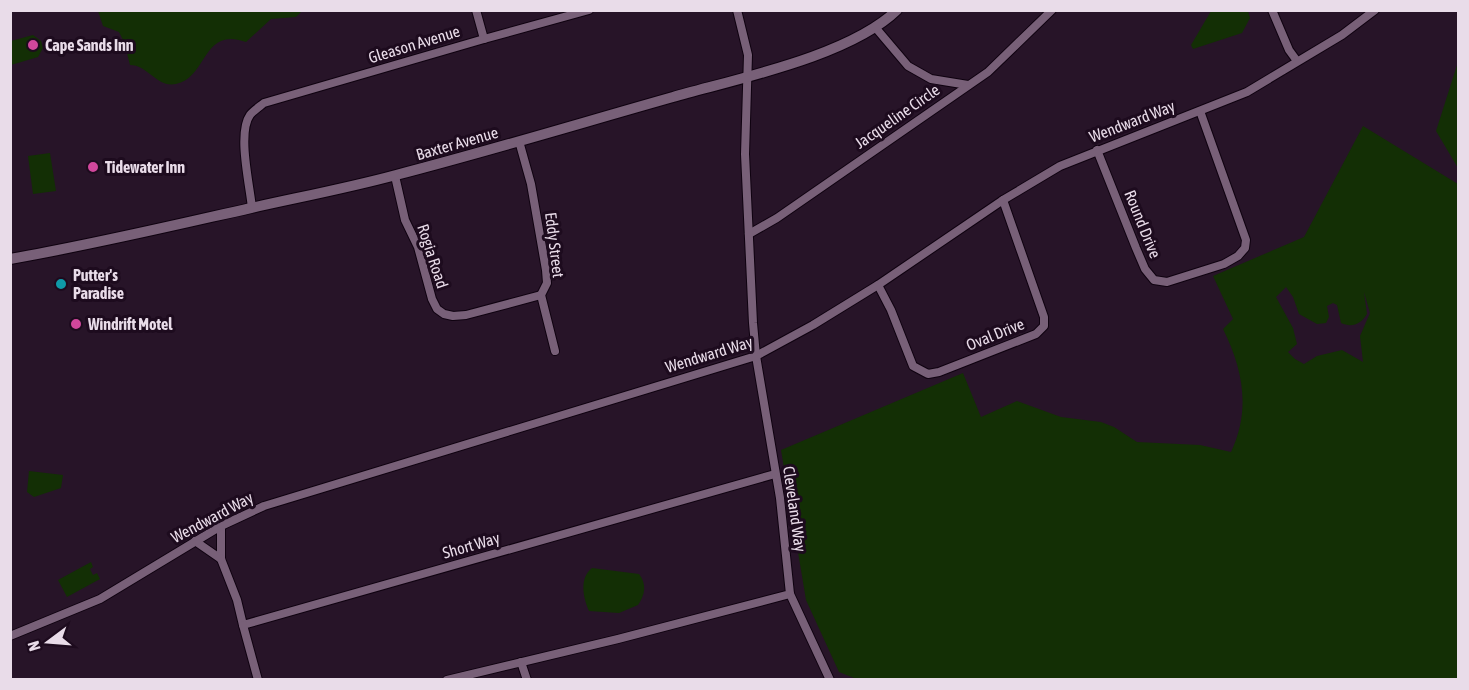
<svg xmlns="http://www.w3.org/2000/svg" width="1469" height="690" font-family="'Asap Condensed',sans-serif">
<rect width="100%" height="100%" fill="#271428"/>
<!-- green -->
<g fill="#132f05" fill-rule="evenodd">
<path d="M 98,11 L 302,11 L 296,17 L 271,19 L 246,42 C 202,26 208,77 176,84 C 157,88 148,65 130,65 L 124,42 L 119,32 L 103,26 Z"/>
<path d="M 1211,11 L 1248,11 L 1250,18 L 1242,33 L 1193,49 L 1191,45 Z"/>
<path d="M 33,35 L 41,41 L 43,48 L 38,57 L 11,65 L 11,41 Z"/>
<path d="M 1458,62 L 1458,168 L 1436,131 Z"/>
<path d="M 1363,126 L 1458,184 L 1458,679 L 859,680 L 839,672 L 806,600 L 781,450 L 963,373 L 981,417 L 1017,401 L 1061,417 L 1101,422 L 1114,427 L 1137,442 L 1200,445 L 1231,452 C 1251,410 1243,369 1223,329 L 1233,319 L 1213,276 L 1304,237 ZM 1286,287 L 1293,297 L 1299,314 L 1317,324 L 1326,323 L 1329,317 L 1327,306 L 1333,303 L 1337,305 L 1341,323 C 1352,328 1361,324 1367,314 L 1364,292 L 1370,313 L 1360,336 L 1363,362 L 1342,350 L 1317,356 L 1304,364 L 1295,359 L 1288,352 L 1297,344 L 1293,328 L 1276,297 Z"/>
<path d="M 50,153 L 56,191 L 33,194 L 28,156 Z"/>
<path d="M 29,471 L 63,475 L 61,488 L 34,497 L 27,492 Z"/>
<path d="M 91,562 L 93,567 L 90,569 L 93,575 L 97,573 L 100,579 L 67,597 L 58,580 Z"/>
<path d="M 592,568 L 639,574 C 647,584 645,595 638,605 L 619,613 L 589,611 C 583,598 579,578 592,568 Z"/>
</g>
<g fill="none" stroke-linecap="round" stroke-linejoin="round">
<!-- minor casing -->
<g stroke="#0f0210" stroke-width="10">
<g id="minor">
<path d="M 476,10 L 484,39"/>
<path d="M 1272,10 L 1289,50 L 1297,61"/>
<path d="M 875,27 L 908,66 L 931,79 L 968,85"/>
<path d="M 519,141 L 531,184 L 546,270 L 547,283 L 541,295 L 555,351"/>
<path d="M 1097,150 L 1136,248 L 1145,269 L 1154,280 L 1167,282 L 1224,264 L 1238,256 L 1245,248 L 1246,240 L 1200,111"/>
<path d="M 395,176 L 405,220 L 418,247 L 432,299 L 437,309 L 444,314 L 453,316 L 466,315 L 541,295"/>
<path d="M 252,208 C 250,186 237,133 250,115 C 253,111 259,107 264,103 L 484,39 L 589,10"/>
<path d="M 749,234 L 777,218 L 988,72 L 1052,10"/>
<path d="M 878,285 L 891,310 L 913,366 L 928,374 L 939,372 L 1036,334 L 1044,326 L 1044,317 L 1003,200"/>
<path d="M 221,526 L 221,559 L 237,600 L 243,625 L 775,474"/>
<path d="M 195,541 L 221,559"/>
<path d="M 790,594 L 830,680"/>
<path d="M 243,625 L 258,680"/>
<path d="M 10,636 L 100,599 L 221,526 L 264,506 L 756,356 L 813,325 L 878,285 L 1003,200 L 1060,166 L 1247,92 L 1342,35 L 1375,10"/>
<path d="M 521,662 L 527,680"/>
<path d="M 447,680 L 618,639 L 790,594 L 780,498 L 756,356 L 753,323 L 745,154 L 748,55 L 737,10"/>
</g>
</g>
<!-- tertiary casing -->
<g stroke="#0f0210" stroke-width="12">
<path id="tertiary" d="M 10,259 C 91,245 171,226 251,208 C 300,197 348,188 396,175 C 489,151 581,123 673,97 C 736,79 850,56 897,10"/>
</g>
<!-- minor -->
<use href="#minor" stroke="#786078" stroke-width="8"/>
<!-- tertiary -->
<use href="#tertiary" stroke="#786078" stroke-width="10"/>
</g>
<!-- markers -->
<g fill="#d1479c" stroke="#1d0b1e" stroke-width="2">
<circle cx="33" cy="45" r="6"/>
<circle cx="93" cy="167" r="6"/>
<circle cx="76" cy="324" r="6"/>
</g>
<circle fill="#0f9aa8" stroke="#1d0b1e" stroke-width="2" cx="61" cy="284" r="6"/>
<g text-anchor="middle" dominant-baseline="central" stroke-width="6" stroke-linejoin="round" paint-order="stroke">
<!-- street labels -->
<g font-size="16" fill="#e9dce9" stroke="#1d0b1e">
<text transform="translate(414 44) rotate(-17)">Gleason Avenue</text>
<text transform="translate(897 116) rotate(-35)">Jacqueline Circle</text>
<text transform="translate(1132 121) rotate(-21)">Wendward Way</text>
<text transform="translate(457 143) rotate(-16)">Baxter Avenue</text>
<text transform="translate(1143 224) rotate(68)">Round Drive</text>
<text transform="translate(555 245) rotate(83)">Eddy Street</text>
<text transform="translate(433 256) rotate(72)">Rogia Road</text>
<text transform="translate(995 334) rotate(-22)">Oval Drive</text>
<text transform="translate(709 354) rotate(-17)">Wendward Way</text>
<text transform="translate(795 509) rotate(82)">Cleveland Way</text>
<text transform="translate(212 517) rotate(-28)">Wendward Way</text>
<text transform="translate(471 545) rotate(-16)">Short Way</text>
</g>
<!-- poi labels -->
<g font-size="16" font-weight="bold" fill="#e9dce9" stroke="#1d0b1e" text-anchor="start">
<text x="45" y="45">Cape Sands Inn</text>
<text x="105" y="167">Tidewater Inn</text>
<text x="73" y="275">Putter's<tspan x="73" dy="18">Paradise</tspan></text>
<text x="88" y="324">Windrift Motel</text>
</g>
</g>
<!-- border -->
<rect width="1469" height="690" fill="none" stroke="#e9dce9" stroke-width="24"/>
<!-- north arrow -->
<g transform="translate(48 642) rotate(254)" stroke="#1d0b1e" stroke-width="4.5" paint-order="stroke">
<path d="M0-4.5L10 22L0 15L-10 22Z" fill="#e9dce9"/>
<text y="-9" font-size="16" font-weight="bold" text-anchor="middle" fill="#e9dce9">N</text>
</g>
</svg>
